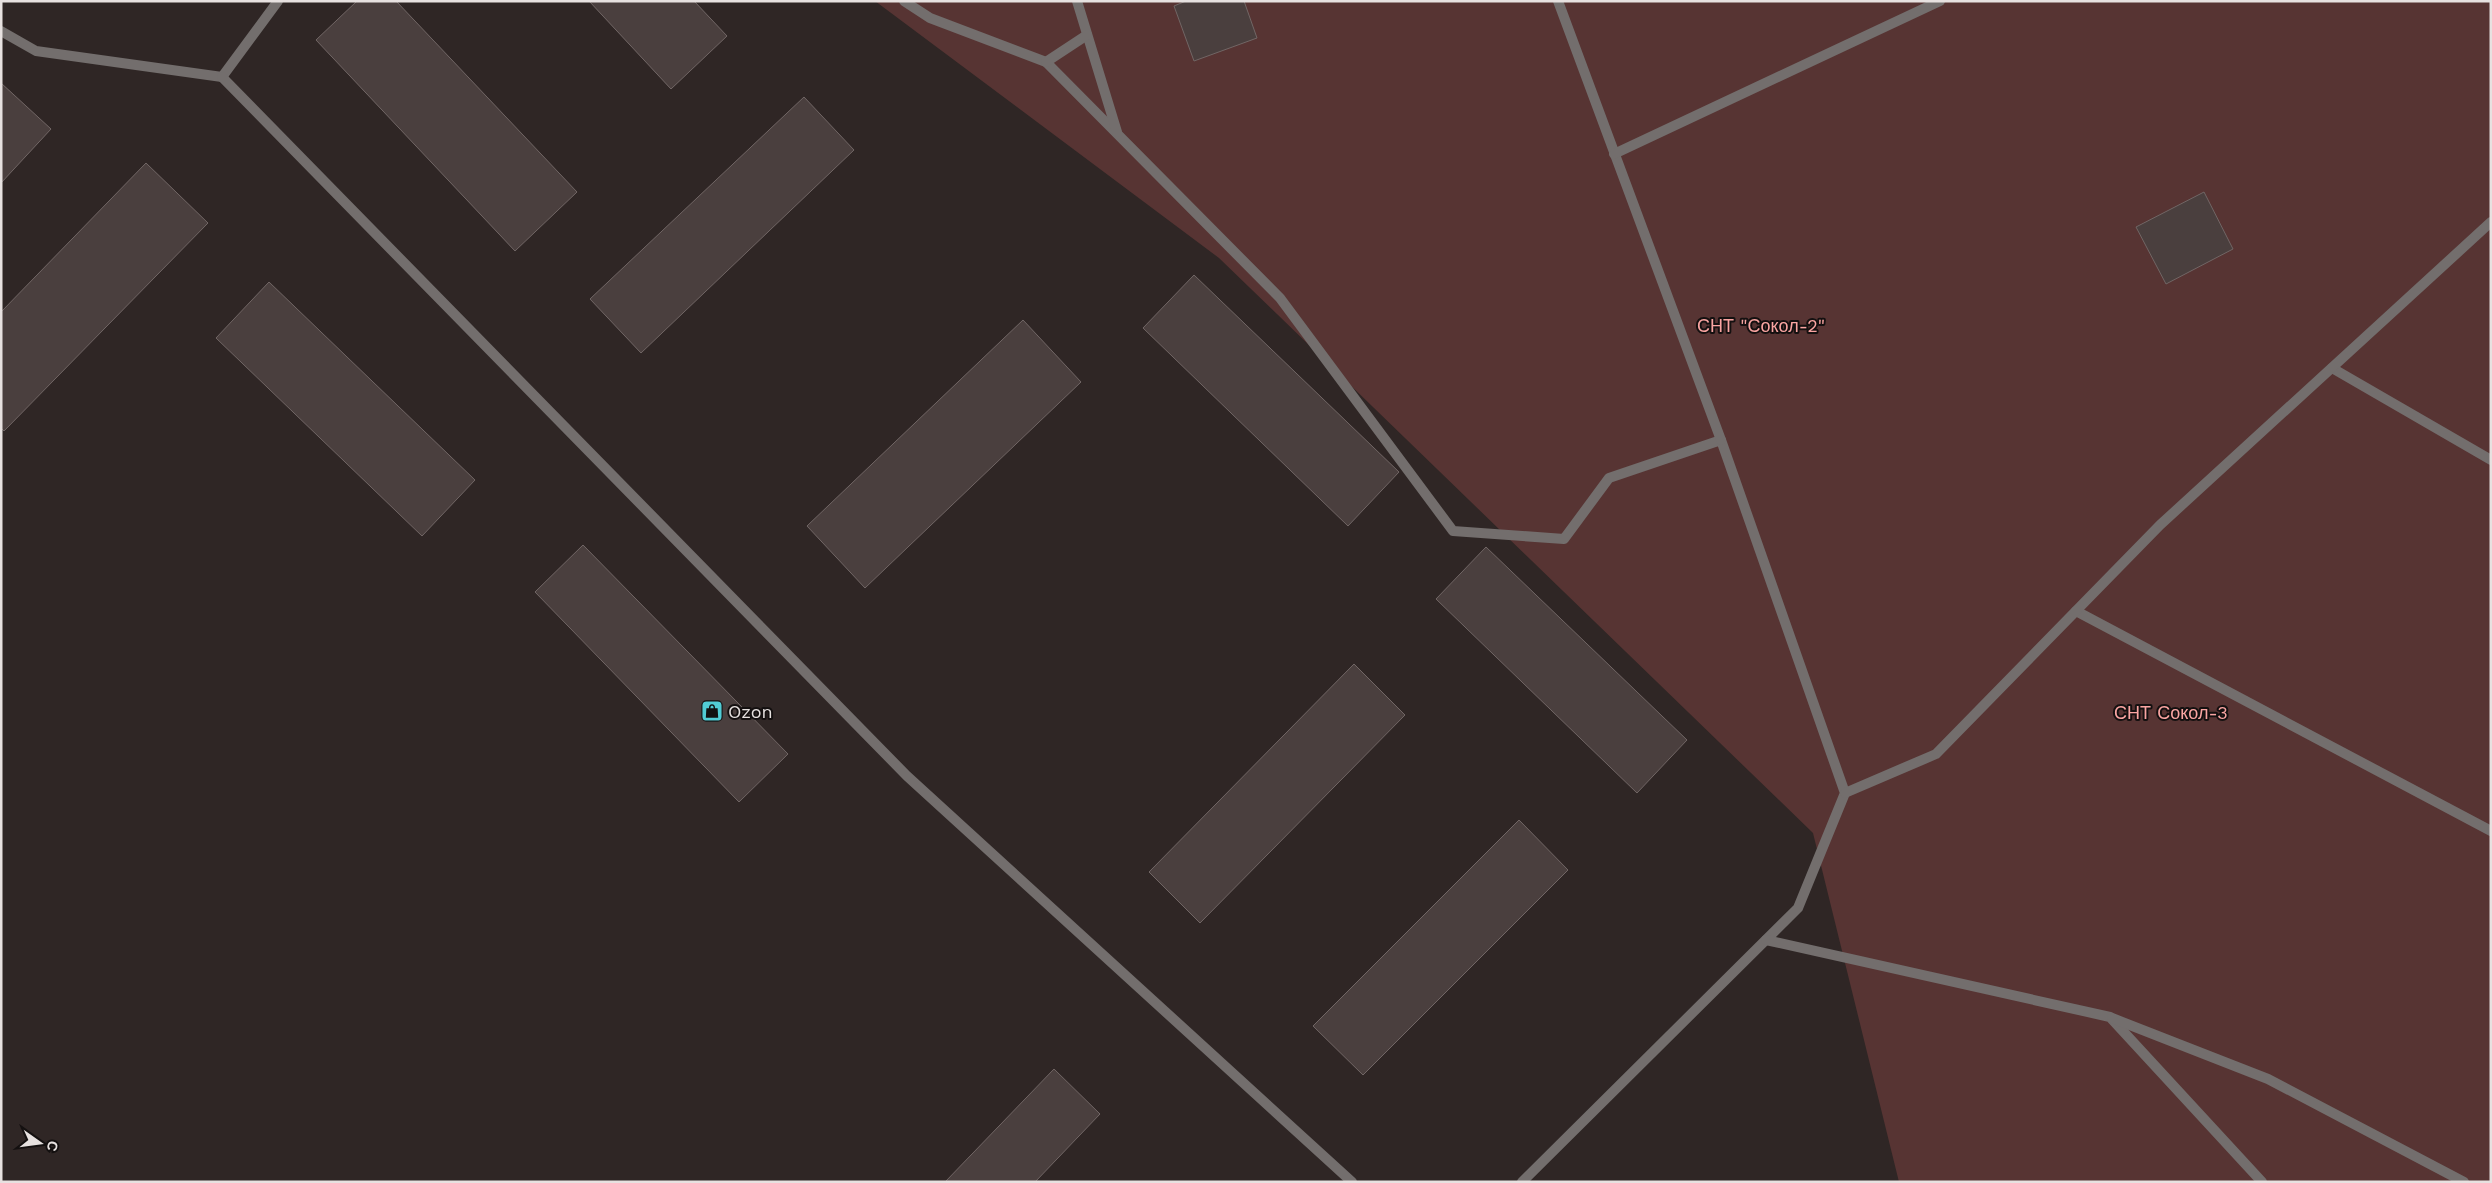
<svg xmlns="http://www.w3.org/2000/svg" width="2492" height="1183" font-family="'Work Sans',sans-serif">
<rect width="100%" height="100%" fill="#2f2625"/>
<!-- green -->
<path fill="#573433" d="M 875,1 L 2491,1 L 2491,1182 L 1899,1182 L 1813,833 L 1219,258 Z"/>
<!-- building -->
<g fill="#4a3f3e" stroke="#716665">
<path d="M 357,1 L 396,1 L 577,192 L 515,251 L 316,40 Z"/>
<path d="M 589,1 L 694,1 L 727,36 L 671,89 Z"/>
<path d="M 1186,1 L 1244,1 L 1257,38 L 1194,61 L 1174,6 Z"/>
<path d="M 1,83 L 51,129 L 1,183 Z"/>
<path d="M 804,97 L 854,150 L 641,353 L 590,299 Z"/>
<path d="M 146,163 L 208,223 L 4,431 L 1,428 L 1,312 Z"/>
<path d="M 2204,192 L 2233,249 L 2166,284 L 2136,227 Z"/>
<path d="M 1194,275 L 1399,472 L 1348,526 L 1143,328 Z"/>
<path d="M 269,282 L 475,480 L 422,536 L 216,338 Z"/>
<path d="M 1023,320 L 1081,382 L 865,588 L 807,526 Z"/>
<path d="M 583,545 L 788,754 L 739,802 L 535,592 Z"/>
<path d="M 1486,547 L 1687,740 L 1637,793 L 1436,599 Z"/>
<path d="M 1354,664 L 1405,715 L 1200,923 L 1149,872 Z"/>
<path d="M 1519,820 L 1568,870 L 1363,1075 L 1313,1026 Z"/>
<path d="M 1054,1069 L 1100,1114 L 1035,1182 L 945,1182 Z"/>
</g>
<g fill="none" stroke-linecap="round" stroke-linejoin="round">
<!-- service -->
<path stroke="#736e6d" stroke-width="10" d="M 1,31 L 36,51 L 222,77 L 278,1"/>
<!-- minor -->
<g stroke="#736e6d" stroke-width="10">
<path d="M 904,1 L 930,18 L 1046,62 L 1280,298 L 1453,531 L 1564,539 L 1609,478 L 1721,440 L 1845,793 L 1798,908 L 1522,1182"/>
<path d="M 1077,1 L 1117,132"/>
<path d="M 1558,1 L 1721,440"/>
<path d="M 1046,62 L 1087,35"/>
<path d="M 222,77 L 907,776 L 1352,1182"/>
<path d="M 1614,154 L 1940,1"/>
<path d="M 2332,368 L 2491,460"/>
<path d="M 2076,611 L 2491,831"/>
<path d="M 1845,793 L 1936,754 L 2160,525 L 2491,222"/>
<path d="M 1766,940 L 2110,1017 L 2262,1182"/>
<path d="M 2112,1018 L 2268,1079 L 2464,1182"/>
</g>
</g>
<!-- icons -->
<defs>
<g id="shop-square" transform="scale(1.125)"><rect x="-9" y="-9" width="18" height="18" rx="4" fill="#51ccd4" stroke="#141010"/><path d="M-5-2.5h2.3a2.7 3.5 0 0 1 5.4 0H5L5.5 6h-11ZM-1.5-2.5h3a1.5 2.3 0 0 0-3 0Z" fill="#111"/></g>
</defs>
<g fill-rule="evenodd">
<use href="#shop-square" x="712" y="711"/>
</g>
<g text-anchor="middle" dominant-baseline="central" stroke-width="4" stroke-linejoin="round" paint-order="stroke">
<!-- park labels -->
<g font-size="18" fill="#faa5a2" stroke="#141010">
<text x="1761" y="325">СНТ "Сокол-2"</text>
<text x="2171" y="712">СНТ Сокол-3</text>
</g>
<!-- poi labels -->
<g font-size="18" fill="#e7e1e0" stroke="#141010" text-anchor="start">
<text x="728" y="711">Ozon</text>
</g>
</g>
<!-- border -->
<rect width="2492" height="1183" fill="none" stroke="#e7e1e0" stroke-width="5"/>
<!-- north arrow -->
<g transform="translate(40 1143) rotate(104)" stroke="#141010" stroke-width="4" paint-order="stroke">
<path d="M0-4L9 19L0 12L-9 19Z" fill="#e7e1e0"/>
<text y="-8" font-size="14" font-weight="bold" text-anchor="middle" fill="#e7e1e0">С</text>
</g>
</svg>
